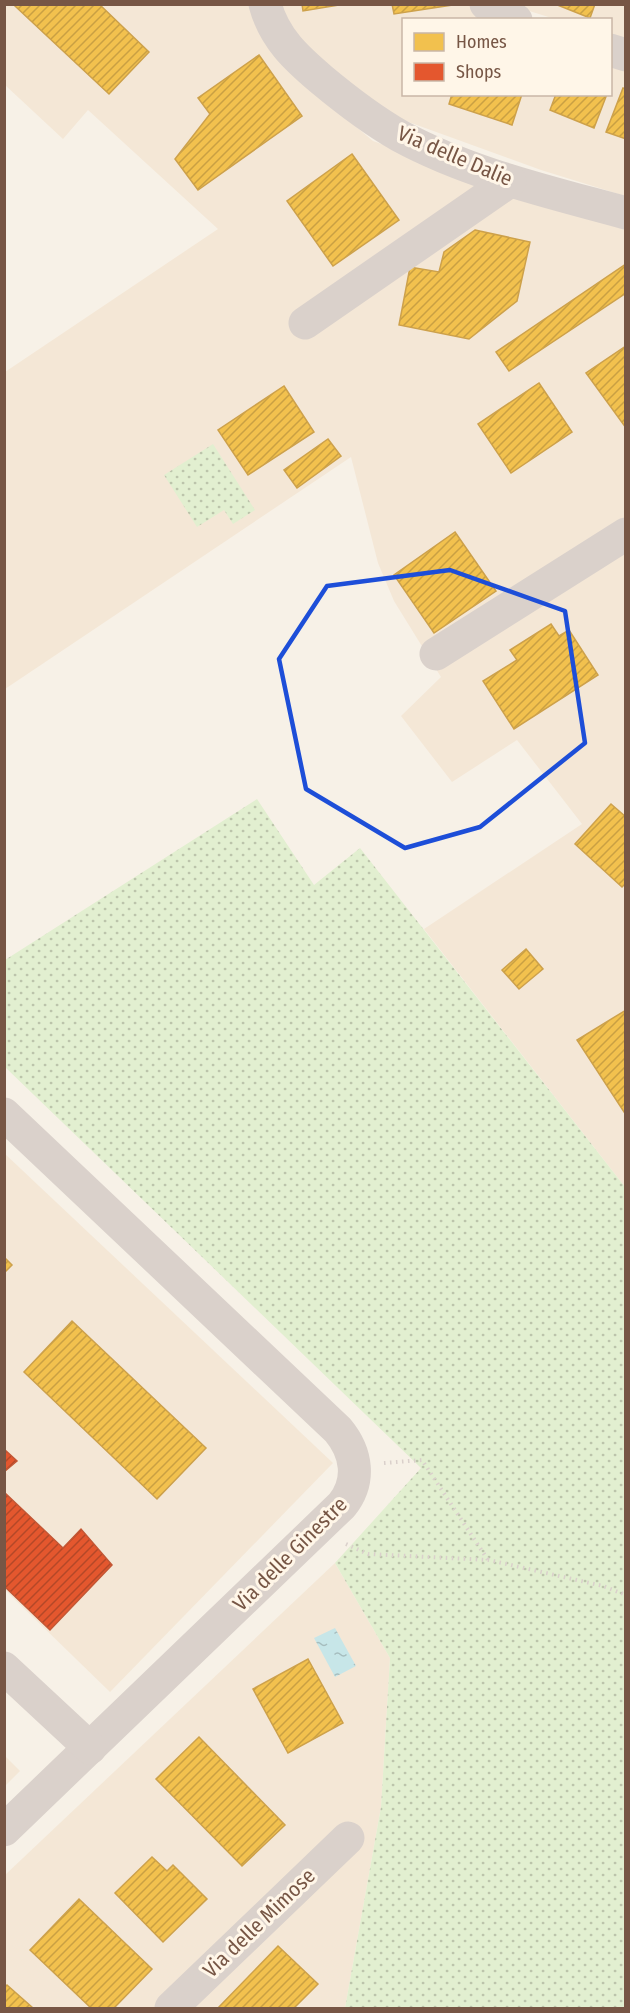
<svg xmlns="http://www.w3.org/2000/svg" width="630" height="2013" font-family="'Fira Sans Condensed',sans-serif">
<defs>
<pattern id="grass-dots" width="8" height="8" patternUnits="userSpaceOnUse" patternTransform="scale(1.5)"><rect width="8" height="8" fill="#e2efd0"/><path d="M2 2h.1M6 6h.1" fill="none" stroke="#bcc4ab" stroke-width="1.8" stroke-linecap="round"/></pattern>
<pattern id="water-ripples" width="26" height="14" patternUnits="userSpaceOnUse" patternTransform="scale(1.5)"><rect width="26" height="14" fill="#c7e6e8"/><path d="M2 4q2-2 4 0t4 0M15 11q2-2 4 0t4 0" fill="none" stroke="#a6bdbe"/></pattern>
<pattern id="homes-hatch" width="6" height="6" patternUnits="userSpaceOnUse" patternTransform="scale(1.5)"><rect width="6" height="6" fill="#f2c14e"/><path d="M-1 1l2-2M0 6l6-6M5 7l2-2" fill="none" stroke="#c9a043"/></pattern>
<pattern id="shops-hatch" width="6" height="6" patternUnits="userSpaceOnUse" patternTransform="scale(1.5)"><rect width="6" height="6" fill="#e4572e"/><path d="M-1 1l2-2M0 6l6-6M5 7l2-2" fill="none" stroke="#b44828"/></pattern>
</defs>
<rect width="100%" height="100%" fill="#f7f1e7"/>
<!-- residential -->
<g fill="#f4e7d6">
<path d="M 5,5 L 251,5 L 304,83 L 373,141 L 625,230 L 625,1187 L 424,929 L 582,824 L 517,740 L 452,782 L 401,716 L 441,677 L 394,601 L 378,563 L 351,457 L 5,689 L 5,372 L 218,229 L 88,110 L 63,139 L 5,85 Z"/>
<path d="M 276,5 L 475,5 L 478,19 L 404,20 L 404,94 L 610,94 L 611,67 L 625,71 L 625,196 L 541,170 L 381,112 L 278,22 Z"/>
<path d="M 510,5 L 625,5 L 625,43 L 611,38 L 610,20 L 555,19 Z"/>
<path d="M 4,1153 L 333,1463 L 110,1692 L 5,1590 Z"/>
<path d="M 335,1563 L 390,1658 L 381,1807 L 345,2008 L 5,2008 L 5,1875 Z"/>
<path d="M 5,1756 L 20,1771 L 5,1786 L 4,1786 Z"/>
</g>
<!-- grass -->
<g fill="url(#grass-dots)">
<path d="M 213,444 L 255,510 L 233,524 L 224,510 L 197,527 L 164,475 Z"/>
<path d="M 257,799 L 314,885 L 360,848 L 625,1187 L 625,2008 L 345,2008 L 381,1807 L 390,1658 L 335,1563 L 421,1468 L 6,1068 L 5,960 Z"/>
</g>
<!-- water -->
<path fill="url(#water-ripples)" d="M 335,1628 L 356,1666 L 335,1677 L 314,1638 Z"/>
<!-- homes -->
<g fill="url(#homes-hatch)" stroke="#cda14b" stroke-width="1.5">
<path d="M 17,4 L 99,4 L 149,52 L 109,94 L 15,6 Z"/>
<path d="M 302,4 L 345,4 L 303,11 Z"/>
<path d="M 392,4 L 452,4 L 452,5 L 394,14 Z"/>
<path d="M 555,4 L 595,4 L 590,18 Z"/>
<path d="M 259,55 L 302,116 L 198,190 L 175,159 L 210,114 L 198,98 Z"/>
<path d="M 623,88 L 626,89 L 626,139 L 606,132 Z"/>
<path d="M 452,94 L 522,94 L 512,125 L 449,104 Z"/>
<path d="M 556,94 L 607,94 L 594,128 L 550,110 Z"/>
<path d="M 352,154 L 399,220 L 333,266 L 287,201 Z"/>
<path d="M 475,230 L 530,242 L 517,301 L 469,339 L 399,325 L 410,267 L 439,272 L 444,252 Z"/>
<path d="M 626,264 L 626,293 L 509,371 L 496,352 Z"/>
<path d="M 626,346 L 626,428 L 586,373 Z"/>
<path d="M 539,383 L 572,432 L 511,473 L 478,424 Z"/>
<path d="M 284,386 L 314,432 L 248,475 L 218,430 Z"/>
<path d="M 328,439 L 341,456 L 297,488 L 284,470 Z"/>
<path d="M 455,532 L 496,591 L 434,633 L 394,575 Z"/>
<path d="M 551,624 L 559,636 L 569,630 L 598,675 L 514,729 L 483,681 L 517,660 L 510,650 Z"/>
<path d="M 611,804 L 626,817 L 626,883 L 622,887 L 575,844 Z"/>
<path d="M 526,949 L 543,969 L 519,989 L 502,970 Z"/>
<path d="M 626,1010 L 626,1115 L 577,1040 Z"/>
<path d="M 4,1257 L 12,1265 L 4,1273 Z"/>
<path d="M 72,1321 L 206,1448 L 157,1499 L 24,1372 Z"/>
<path d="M 308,1659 L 343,1723 L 288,1753 L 253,1689 Z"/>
<path d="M 199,1737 L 285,1825 L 242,1866 L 156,1779 Z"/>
<path d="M 152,1857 L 167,1871 L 173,1865 L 207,1899 L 163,1942 L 115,1893 Z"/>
<path d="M 79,1899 L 152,1969 L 114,2008 L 91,2008 L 30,1950 Z"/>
<path d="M 278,1946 L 318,1984 L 294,2008 L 218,2008 Z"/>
<path d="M 7,1985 L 33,2008 L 4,2008 L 4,1988 Z"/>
</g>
<!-- shops -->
<g fill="url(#shops-hatch)" stroke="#c35735" stroke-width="1.5">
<path d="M 4,1449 L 17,1461 L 4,1472 Z"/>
<path d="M 4,1492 L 63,1548 L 81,1529 L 112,1565 L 50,1630 L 4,1586 Z"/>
</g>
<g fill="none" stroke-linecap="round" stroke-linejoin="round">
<!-- path -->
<g stroke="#dad0cb" stroke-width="4" stroke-dasharray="1.5 4.5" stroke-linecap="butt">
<path d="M 384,1463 L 422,1460 L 488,1560"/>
<path d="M 346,1544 L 368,1554 L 489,1560 L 603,1586 L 626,1595"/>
</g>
<!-- minor -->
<g stroke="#dad1cb" stroke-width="33">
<path d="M 265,4 C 274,38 296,58 322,80 C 346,100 372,120 400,136 C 470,174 550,192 626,213"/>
<path d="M 486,4 L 497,13 L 516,20"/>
<path d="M 610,50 L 626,55"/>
<path d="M 305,323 L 510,181"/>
<path d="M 436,654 L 626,534"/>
<path d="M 4,1114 L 338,1430 C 357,1453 361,1481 342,1505 L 4,1830"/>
<path d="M 4,1668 L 90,1748"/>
<path d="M 171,2008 L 348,1838"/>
</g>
</g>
<!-- marked area -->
<path fill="none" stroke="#1d4ed8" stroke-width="4.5" stroke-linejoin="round" d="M 450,570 L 565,611 L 585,743 L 480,827 L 405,848 L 306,789 L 279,659 L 327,586 Z"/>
<g text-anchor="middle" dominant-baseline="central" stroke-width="6" stroke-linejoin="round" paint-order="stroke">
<!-- street labels -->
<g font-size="21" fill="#775645" stroke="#fff6e8">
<text transform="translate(455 156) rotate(23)">Via delle Dalie</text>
<text transform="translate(290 1554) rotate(-45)">Via delle Ginestre</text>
<text transform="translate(259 1923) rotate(-44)">Via delle Mimose</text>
</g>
</g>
<!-- border -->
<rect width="630" height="2013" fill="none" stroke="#775645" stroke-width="12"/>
<!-- legend -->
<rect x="402" y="18" width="210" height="78" fill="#fff6e8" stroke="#c9b6a7" stroke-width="1.5"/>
<rect x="414" y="33" width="30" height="18" fill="#f2c14e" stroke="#c9b6a7" stroke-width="1.5"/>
<text x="456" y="48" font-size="18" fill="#775645">Homes</text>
<rect x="414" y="63" width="30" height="18" fill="#e4572e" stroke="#c9b6a7" stroke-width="1.5"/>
<text x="456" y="78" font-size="18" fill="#775645">Shops</text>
</svg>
